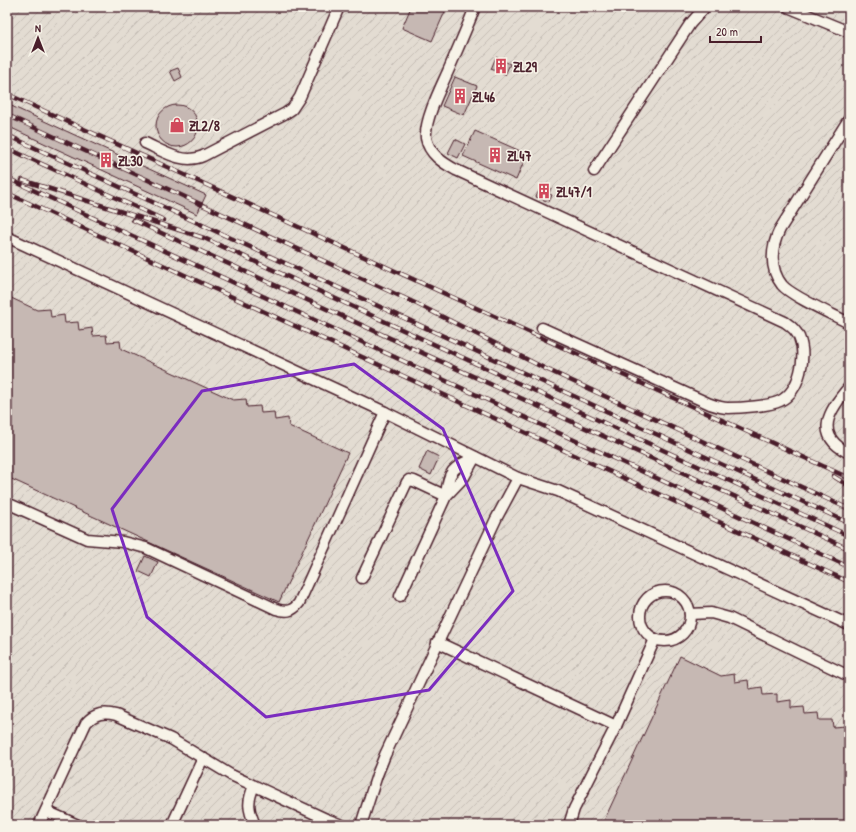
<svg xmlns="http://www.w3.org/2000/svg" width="856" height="832" font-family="'Patrick Hand',sans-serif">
<defs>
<pattern id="industrial-furrows" width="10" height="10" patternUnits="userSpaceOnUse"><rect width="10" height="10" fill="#e3dcd2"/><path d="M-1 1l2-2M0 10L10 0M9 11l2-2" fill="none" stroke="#c4bcb4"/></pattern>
</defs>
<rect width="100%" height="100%" fill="#f0ebe0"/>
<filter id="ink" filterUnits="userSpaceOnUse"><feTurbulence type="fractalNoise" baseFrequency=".025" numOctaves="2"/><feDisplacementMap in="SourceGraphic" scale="8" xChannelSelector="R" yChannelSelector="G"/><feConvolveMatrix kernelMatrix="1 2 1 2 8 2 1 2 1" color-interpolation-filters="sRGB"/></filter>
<g filter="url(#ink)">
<!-- industrial -->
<rect fill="url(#industrial-furrows)" x="7" y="7" width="842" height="818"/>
<!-- building -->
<g fill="#c6b8b3" stroke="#4a1f2b">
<path d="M 411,7 L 447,7 L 432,41 L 402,28 Z"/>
<path d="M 496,57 L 510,64 L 505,75 L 491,69 Z"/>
<path d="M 178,68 L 182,77 L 175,81 L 170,71 Z"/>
<path d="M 455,77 L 477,86 L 464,115 L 442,106 Z"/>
<path d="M 7,104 L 206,195 L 197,214 L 7,126 Z"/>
<circle cx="177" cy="126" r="21"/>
<path d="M 475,131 L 527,154 L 516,180 L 463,156 Z"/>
<path d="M 455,139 L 465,144 L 458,158 L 448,153 Z"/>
<path d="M 542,184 L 551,188 L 549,194 L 552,195 L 549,202 L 536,197 Z"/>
<path d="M 7,296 L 37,310 L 50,309 L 51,317 L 64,315 L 65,323 L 78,322 L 79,330 L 92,328 L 93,336 L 106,335 L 107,342 L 120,341 L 121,349 L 233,400 L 246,399 L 247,407 L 260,406 L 261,413 L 274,412 L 275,420 L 288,418 L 289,426 L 348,453 L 279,602 L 7,477 Z"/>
<path d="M 427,451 L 439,457 L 431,475 L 419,469 Z"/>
<path d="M 145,556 L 158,562 L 151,577 L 138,571 Z"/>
<path d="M 680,656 L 721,676 L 734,674 L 735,682 L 748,680 L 749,689 L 762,687 L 763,695 L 777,694 L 777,702 L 791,700 L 791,708 L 804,707 L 805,714 L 818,713 L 819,720 L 832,720 L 833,727 L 846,726 L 847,733 L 849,733 L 849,825 L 602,825 Z"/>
<path d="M 7,810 L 12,812 L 7,823 Z"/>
</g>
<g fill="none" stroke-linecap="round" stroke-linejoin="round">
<!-- service casing -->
<g stroke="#4a1f2b" stroke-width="13">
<g id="service">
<path d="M 475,7 C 467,28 458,48 449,69 C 442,85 424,120 426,138 C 429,154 443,163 456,170 L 785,322 C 791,326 796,330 799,337 C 807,356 800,391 780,401 C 770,406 740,408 728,408 C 722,408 716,406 710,404 L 542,328"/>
<path d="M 788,7 L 849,32"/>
<path d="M 849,119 L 780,229 C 771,247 769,268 782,285 C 791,296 834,315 849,323"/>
<path d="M 145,143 C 163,151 183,165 203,156 L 286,113 L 292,109 L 300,97 L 339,7"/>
<path d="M 594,171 L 690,24 L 705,7"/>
<path d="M 7,237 L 385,412 L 518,478 L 558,491 L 849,625"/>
<path d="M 849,387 C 830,409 812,435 849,453"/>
<path d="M 475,457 L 464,477 L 446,496 C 448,470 453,468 475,457 Z"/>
<path d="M 7,503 L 87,539 L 123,542 L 146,548 L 276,609 C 286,612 292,612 299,603 L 385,412"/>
<path d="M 362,578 L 407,482 L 409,480 L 414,481 L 446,496 L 400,596"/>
<circle cx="665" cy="616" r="25"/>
<path d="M 690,614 L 711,613 L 729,618 L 805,655 L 849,676"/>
<path d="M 437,642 L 616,726"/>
<path d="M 254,786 C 247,802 248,809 255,825"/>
<path d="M 46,811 L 78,825"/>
<path d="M 39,825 L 86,723 C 95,713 104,712 116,715 L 171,739 L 231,775 L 326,819 L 342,825"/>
<path d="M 172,825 L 203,758"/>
<path d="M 361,825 L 377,775 L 385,755 L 496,519 L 518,478"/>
<path d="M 569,825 L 574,809 L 616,726 L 655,639"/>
</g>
</g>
<!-- service -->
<use href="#service" stroke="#f7f3e8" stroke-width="10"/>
<!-- rail casing -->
<g stroke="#4a1f2b" stroke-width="4.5">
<g id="rail">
<path d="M 7,94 L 849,478"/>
<path d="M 7,115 L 415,303 L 546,369 L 849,509"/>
<path d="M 7,135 L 849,523"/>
<path d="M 7,148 L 164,220"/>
<path d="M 7,178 L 849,567"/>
<path d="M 22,180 L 204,238 L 849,536"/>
<path d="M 7,193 L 849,582"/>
<path d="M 133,220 L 849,549"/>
<path d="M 833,476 L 849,486"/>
</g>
</g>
<!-- rail -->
<use href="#rail" stroke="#f7f3e8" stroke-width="3" stroke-dasharray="9" stroke-linecap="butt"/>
</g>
</g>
<!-- marked area -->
<path fill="none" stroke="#7b2cbf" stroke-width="3" stroke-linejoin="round" d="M 354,364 L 443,429 L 513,591 L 429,690 L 266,717 L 147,617 L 112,509 L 202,391 Z"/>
<!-- icons -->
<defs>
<g id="building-bare" transform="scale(1.2)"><path d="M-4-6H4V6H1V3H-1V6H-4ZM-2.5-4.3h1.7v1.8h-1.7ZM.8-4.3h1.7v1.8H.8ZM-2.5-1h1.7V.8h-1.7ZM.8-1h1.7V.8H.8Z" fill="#d1495b" stroke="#f7f3e8" stroke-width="2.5" paint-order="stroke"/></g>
<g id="shop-bare" transform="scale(1.2)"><path d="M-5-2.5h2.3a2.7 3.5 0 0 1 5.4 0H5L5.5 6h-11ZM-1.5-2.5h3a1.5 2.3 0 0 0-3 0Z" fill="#d1495b" stroke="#f7f3e8" stroke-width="2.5" paint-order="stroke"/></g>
</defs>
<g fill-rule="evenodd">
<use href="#building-bare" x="501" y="66"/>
<use href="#building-bare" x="460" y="96"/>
<use href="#shop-bare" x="177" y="125"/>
<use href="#building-bare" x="495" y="155"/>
<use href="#building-bare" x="106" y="160"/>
<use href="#building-bare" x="544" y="191"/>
</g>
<g text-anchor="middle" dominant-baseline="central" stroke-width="3" stroke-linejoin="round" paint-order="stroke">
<!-- poi labels -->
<g font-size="14" font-weight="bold" fill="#4a1f2b" stroke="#f7f3e8" text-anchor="start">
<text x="513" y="66">ZL29</text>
<text x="472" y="96">ZL46</text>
<text x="189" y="125">ZL2/8</text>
<text x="507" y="155">ZL47</text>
<text x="118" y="160">ZL30</text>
<text x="556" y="191">ZL47/1</text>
</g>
</g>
<!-- margin -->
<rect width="856" height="832" fill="none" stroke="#f7f3e8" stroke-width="24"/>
<rect x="12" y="12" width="832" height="808" fill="none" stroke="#4a1f2b" stroke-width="1.5" filter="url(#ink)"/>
<!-- north arrow -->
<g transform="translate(38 38)" stroke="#f7f3e8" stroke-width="3" paint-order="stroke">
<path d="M0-3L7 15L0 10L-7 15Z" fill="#4a1f2b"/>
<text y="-6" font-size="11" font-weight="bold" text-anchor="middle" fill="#4a1f2b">N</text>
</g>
<!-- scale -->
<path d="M710 36v6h51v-6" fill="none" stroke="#4a1f2b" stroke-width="2"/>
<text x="716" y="36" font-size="12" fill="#4a1f2b" stroke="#f7f3e8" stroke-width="3" paint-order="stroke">20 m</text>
</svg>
